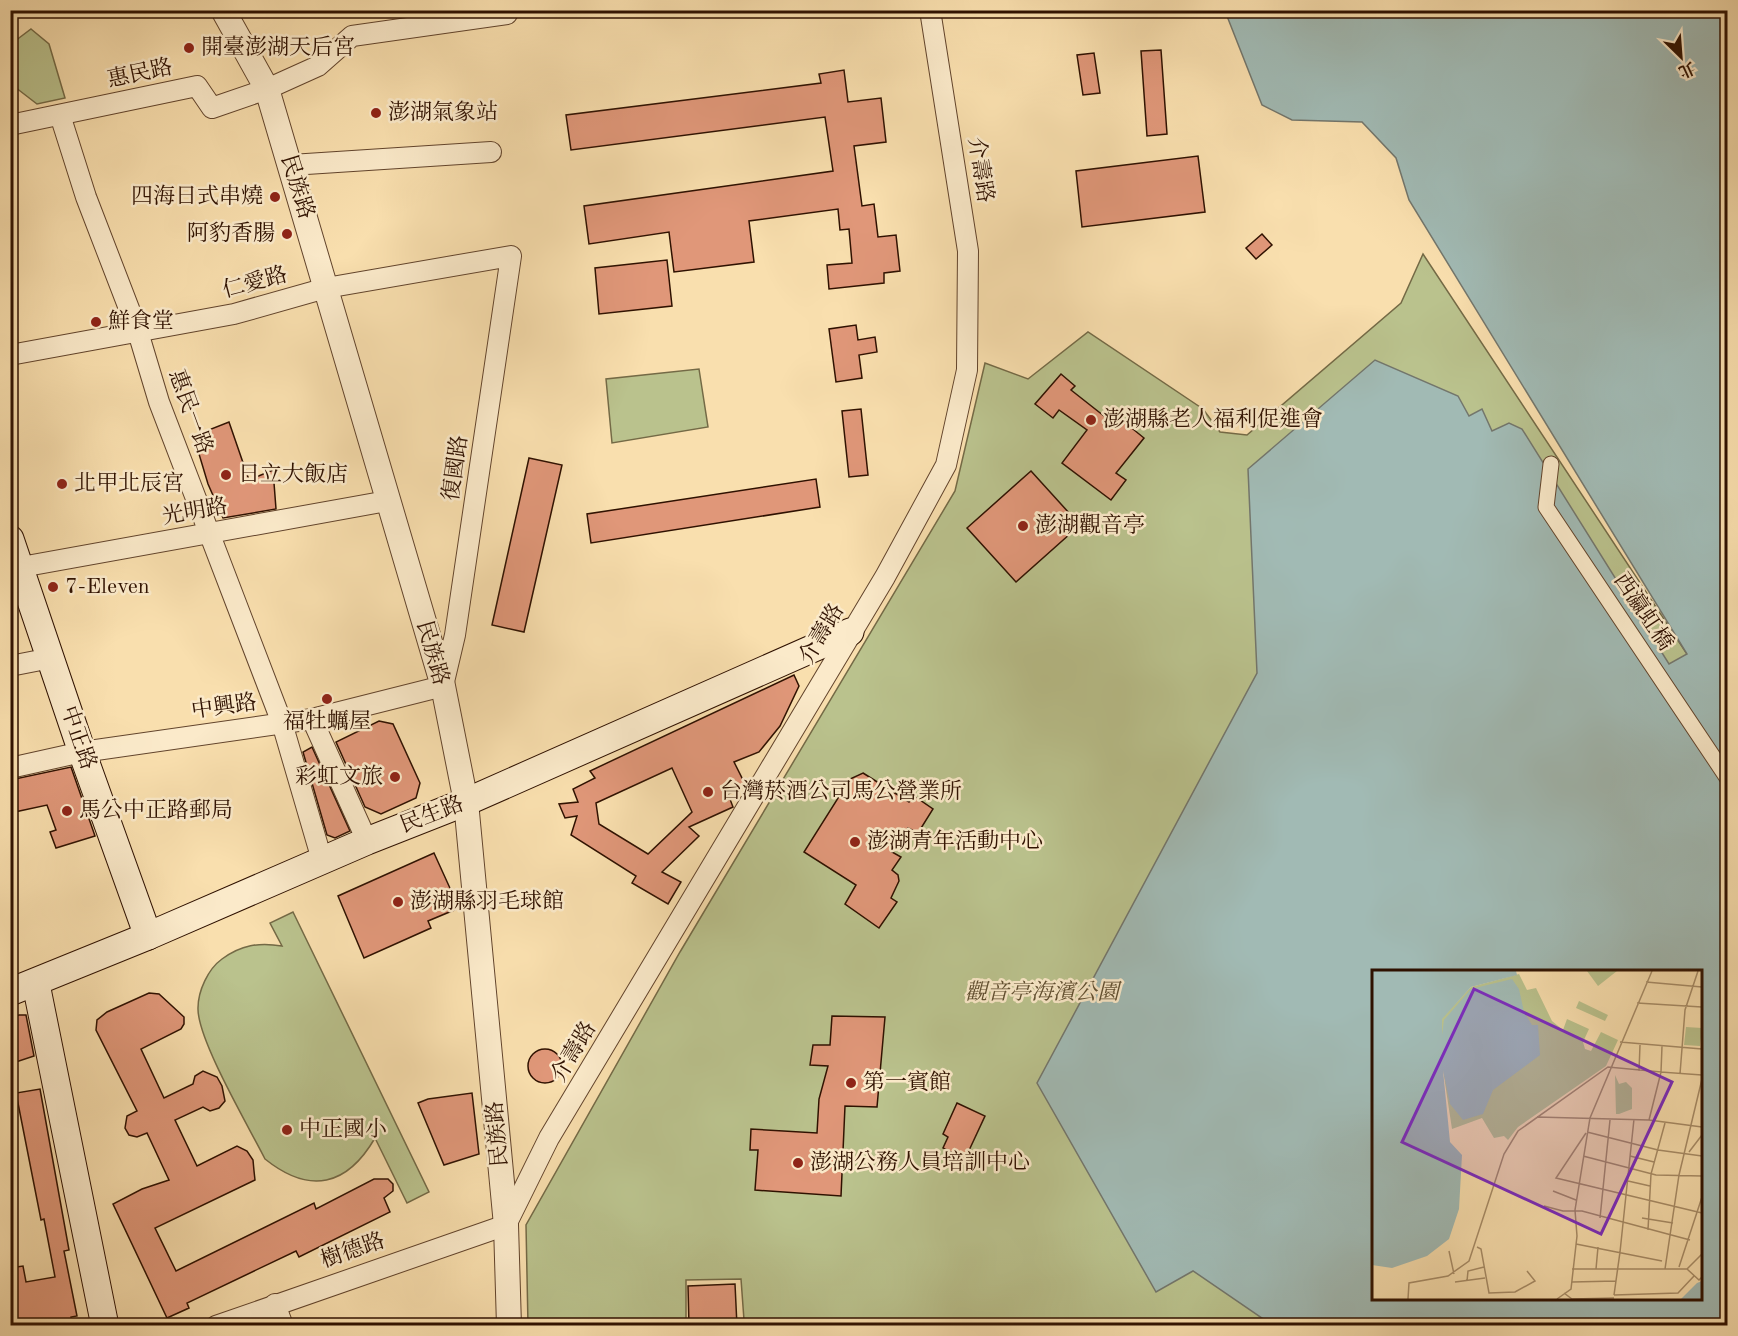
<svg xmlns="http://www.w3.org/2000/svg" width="1738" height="1336" font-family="'Old Standard TT','Noto Serif TC',serif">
<rect width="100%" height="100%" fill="#f9dfae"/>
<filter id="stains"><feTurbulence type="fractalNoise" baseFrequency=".00333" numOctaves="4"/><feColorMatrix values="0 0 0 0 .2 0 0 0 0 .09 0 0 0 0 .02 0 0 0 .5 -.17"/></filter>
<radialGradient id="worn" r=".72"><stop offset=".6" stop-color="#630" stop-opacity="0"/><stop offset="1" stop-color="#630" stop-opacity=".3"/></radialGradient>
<!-- green -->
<g fill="#bac28d" stroke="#746a46" stroke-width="1.5" fill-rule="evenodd">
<path d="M 31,29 L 49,44 L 65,98 L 37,104 L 11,84 L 11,44 Z"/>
<path d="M 1423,254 L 1687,654 L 1727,1325 L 843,1326 L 744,1320 L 741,1279 L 686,1280 L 686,1325 L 528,1325 L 526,1225 L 680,952 L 955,491 L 985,363 L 1028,379 L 1088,332 L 1203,409 L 1220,432 L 1247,435 L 1401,303 ZM 1374,972 L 1700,972 L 1700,1298 L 1374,1298 Z"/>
<path d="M 699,369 L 708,427 L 612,443 L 606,379 Z"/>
<path d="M 293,912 L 429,1192 L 407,1203 L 375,1138 C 347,1186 310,1195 265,1159 C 249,1127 197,1039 198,1008 C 198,991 208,969 222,959 C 241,945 259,942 282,946 L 270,923 Z"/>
</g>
<!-- water -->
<path fill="#a1bab4" stroke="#73766c" stroke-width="1.5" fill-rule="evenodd" d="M 1225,11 L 1727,11 L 1727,1325 L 1272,1325 L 1193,1271 L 1156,1292 L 1037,1083 L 1257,673 L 1248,469 L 1375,360 L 1458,396 L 1469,416 L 1482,409 L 1492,431 L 1509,423 L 1522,429 L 1669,664 L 1687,654 L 1409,200 L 1396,158 L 1362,122 L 1292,120 L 1262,105 ZM 1374,972 L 1700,972 L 1700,1298 L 1374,1298 Z"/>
<!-- building -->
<g fill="#e09779" stroke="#2f1100" stroke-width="1.5" fill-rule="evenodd">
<path d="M 1161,50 L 1167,134 L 1147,136 L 1141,51 Z"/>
<path d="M 1094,53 L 1100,93 L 1083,95 L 1077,55 Z"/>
<path d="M 844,70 L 848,102 L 881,98 L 886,142 L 854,146 L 862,206 L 874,204 L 878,237 L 896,235 L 900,271 L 884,273 L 884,283 L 829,289 L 827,265 L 852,263 L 849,229 L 840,230 L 838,209 L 749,221 L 754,262 L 674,272 L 669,232 L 589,244 L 584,206 L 833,171 L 825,117 L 571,150 L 566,115 L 821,83 L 819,74 Z"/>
<path d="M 1198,156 L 1205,212 L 1082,227 L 1076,171 Z"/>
<path d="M 1262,234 L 1272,245 L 1256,259 L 1246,248 Z"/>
<path d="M 667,260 L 672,306 L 599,314 L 595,268 Z"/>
<path d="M 856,325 L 858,340 L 875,337 L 877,352 L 859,355 L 862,378 L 836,382 L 829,329 Z"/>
<path d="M 1061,374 L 1075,386 L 1071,390 L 1118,427 L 1123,421 L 1144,438 L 1116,473 L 1126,480 L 1111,500 L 1062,463 L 1087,430 L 1059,410 L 1053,418 L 1035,404 Z"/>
<path d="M 861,409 L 868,475 L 849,477 L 842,411 Z"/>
<path d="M 229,422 L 249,480 L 273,470 L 276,509 L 223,518 L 208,484 L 196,444 L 206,431 Z"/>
<path d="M 529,458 L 562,465 L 524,632 L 492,625 Z"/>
<path d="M 1031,471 L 1080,525 L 1016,582 L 967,528 Z"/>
<path d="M 816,479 L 820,507 L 591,543 L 587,514 Z"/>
<path d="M 794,675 L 799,686 L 780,726 L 759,752 L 734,762 L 746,786 L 728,794 L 733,807 L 689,827 L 699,836 L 662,872 L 681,882 L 668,904 L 632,883 L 636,876 L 571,835 L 577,816 L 565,818 L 559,804 L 578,802 L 573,789 L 595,778 L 590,771 ZM 672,768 L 692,812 L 648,854 L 599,824 L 596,803 Z"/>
<path d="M 379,721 L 393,724 L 420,783 L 416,798 L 381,814 L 365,807 L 336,742 Z"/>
<path d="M 312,747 L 350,831 L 335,838 L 327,835 L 303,752 Z"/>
<path d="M 71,767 L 95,836 L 56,848 L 50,832 L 56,830 L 47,805 L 10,813 L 10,780 Z"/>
<path d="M 863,773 L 909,802 L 914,796 L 933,809 L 918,833 L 908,828 L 892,852 L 901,857 L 892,870 L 898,875 L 899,881 L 891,898 L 897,902 L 879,928 L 845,904 L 856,885 L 804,852 L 850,779 Z"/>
<path d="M 434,853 L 459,908 L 428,921 L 431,928 L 364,958 L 338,896 Z"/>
<path d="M 149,993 L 159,994 L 184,1017 L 184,1024 L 181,1029 L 141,1049 L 164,1098 L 193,1084 L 195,1076 L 203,1071 L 217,1077 L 222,1086 L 225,1101 L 219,1108 L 210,1111 L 203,1107 L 175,1120 L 197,1166 L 237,1146 L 247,1151 L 253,1160 L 254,1171 L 255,1180 L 155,1228 L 176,1271 L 314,1203 L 316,1209 L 374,1179 L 388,1179 L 393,1184 L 393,1191 L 384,1198 L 390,1212 L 299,1257 L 296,1251 L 187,1303 L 189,1308 L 167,1318 L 113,1204 L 142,1189 L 169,1180 L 147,1133 L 137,1137 L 129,1135 L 125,1128 L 127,1116 L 137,1111 L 96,1030 L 97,1020 L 107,1012 Z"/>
<path d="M 19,1015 L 26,1015 L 34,1056 L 10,1064 L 10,1018 Z"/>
<path d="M 832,1016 L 885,1017 L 877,1107 L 845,1106 L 841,1196 L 755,1190 L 758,1150 L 750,1150 L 751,1129 L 817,1133 L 819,1099 L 828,1066 L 810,1065 L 813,1045 L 830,1045 Z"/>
<circle cx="545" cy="1066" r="17"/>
<path d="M 40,1089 L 69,1250 L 64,1251 L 77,1316 L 71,1317 L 72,1326 L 10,1326 L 10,1268 L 23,1266 L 26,1282 L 55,1277 L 44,1219 L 41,1220 L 16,1093 Z"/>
<path d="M 472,1093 L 479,1154 L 444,1165 L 418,1103 L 428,1099 Z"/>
<path d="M 957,1103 L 985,1116 L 965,1159 L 943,1148 L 948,1137 L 943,1134 Z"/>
<path d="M 735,1284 L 737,1326 L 689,1326 L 688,1286 Z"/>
</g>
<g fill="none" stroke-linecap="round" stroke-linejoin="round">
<!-- pedestrian casing -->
<g stroke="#62442c" stroke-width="17">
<path id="pedestrian" d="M 1551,464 L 1546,507 L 1728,779"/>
</g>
<!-- minor casing -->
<g stroke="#62442c" stroke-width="22">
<g id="minor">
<path d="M 60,115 L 86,197 L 138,332 L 159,402 L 282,723 L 322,860"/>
<path d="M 10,125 L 197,86 L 212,108 L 267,89 L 318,66 L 352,36 L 507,14"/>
<path d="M 291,165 L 491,152"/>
<path d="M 10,355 L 234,314 L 326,288 L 511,256 L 455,635 L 443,686 L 312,719 L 82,752 L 10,768"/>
<path d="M 10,569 L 387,501"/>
<path d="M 10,666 L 51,658"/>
<path d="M 312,719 L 367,841"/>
<path d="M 275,1304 L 283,1326"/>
<path d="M 216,1326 L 506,1225 L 549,1138 L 885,577 L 946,465 L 967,370 L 968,251 L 930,10"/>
</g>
</g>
<!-- tertiary casing -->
<g stroke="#62442c" stroke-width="26">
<path id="tertiary" d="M 223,10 L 267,89 L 443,686 L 466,802 L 506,1225 L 509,1326"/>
</g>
<!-- secondary casing -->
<g stroke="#2f1100" stroke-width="29">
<g id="secondary">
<path d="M 10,539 L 82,752 L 148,936"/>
<path d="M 36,984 L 105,1326"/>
<path d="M 10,992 L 148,936 L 367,841 L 466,802 L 850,632"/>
</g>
</g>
<!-- pedestrian -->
<use href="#pedestrian" stroke="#fbeaca" stroke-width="15"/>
<!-- minor -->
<use href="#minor" stroke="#fbeaca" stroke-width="20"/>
<!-- tertiary -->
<use href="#tertiary" stroke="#fbeaca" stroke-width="24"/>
<!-- secondary -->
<use href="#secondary" stroke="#fbeaca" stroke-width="27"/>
</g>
<!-- markers -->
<g fill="#8f2418" stroke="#fbeaca" stroke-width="2">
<circle cx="189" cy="48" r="6"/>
<circle cx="376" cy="113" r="6"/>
<circle cx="275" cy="197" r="6"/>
<circle cx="287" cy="234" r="6"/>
<circle cx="96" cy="322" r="6"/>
<circle cx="1091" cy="420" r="6"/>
<circle cx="226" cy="475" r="6"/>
<circle cx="62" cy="484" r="6"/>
<circle cx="1023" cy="526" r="6"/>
<circle cx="53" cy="587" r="6"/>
<circle cx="327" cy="699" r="6"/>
<circle cx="395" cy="777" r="6"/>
<circle cx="708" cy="792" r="6"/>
<circle cx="67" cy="811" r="6"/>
<circle cx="855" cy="842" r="6"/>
<circle cx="398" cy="902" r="6"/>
<circle cx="851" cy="1083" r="6"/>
<circle cx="287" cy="1130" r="6"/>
<circle cx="798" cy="1163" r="6"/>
</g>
<g text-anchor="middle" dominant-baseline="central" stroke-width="5" stroke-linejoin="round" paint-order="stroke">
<!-- poi labels -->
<g font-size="22" fill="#2f1100" stroke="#fbeaca" text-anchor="start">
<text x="201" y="48">開臺澎湖天后宮</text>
<text x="388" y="113">澎湖氣象站</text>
<text x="263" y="197" text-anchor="end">四海日式串燒</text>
<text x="275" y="234" text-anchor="end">阿豹香腸</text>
<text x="108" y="322">鮮食堂</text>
<text x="1103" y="420">澎湖縣老人福利促進會</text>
<text x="238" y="475">日立大飯店</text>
<text x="74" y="484">北甲北辰宮</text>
<text x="1035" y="526">澎湖觀音亭</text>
<text x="65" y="587">7-Eleven</text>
<text x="327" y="722" text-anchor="middle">福牡蠣屋</text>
<text x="383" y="777" text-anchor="end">彩虹文旅</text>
<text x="720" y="792">台灣菸酒公司馬公營業所</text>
<text x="79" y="811">馬公中正路郵局</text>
<text x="867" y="842">澎湖青年活動中心</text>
<text x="410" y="902">澎湖縣羽毛球館</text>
<text x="863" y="1083">第一賓館</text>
<text x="299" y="1130">中正國小</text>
<text x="810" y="1163">澎湖公務人員培訓中心</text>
</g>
<!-- street labels -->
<g font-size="22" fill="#2f1100" stroke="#fbeaca">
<text transform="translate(140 74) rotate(-12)">惠民路</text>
<text transform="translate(980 170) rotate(81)">介壽路</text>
<text transform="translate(297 187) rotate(73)">民族路</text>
<text transform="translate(255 283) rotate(-15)">仁愛路</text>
<text transform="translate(190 412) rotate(70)">惠民一路</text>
<text transform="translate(456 468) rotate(-82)">復國路</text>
<text transform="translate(195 512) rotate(-10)">光明路</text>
<text transform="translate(1643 612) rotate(56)">西瀛虹橋</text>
<text transform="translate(822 634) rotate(-59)">介壽路</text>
<text transform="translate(432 653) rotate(74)">民族路</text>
<text transform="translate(224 707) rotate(-8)">中興路</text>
<text transform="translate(78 738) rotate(71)">中正路</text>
<text transform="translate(432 815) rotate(-21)">民生路</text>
<text transform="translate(574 1052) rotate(-59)">介壽路</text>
<text transform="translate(498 1134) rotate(-95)">民族路</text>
<text transform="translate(353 1251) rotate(-19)">樹德路</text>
</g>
<!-- park labels -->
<g font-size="22" font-style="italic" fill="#604f31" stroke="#fbeaca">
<text x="1042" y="993">觀音亭海濱公園</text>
</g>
</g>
<!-- overview -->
<g transform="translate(1372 970)">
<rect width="330" height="330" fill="#f9dfae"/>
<path d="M 215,1 L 245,1 L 226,16 ZM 147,4 L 155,20 L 164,18 L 180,51 L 191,60 L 195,49 L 217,59 L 211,72 L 213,79 L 219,81 L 229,62 L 246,70 L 234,96 L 146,157 L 136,170 L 132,166 L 122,168 L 110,148 L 80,159 L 71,100 L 69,49 L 99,17 ZM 207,31 L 236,45 L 233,51 L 204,38 ZM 314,57 L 330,58 L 328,76 L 312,75 ZM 243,105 L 247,114 L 254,112 L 260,118 L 260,139 L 247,144 L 244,144 Z" fill="#bac28d"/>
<path d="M 0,1 L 144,1 L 145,5 L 99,17 L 70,49 L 70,65 L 72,50 L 99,19 L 140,9 L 147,19 L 152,42 L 160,55 L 166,55 L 168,85 L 121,120 L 111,144 L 91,150 L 78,134 L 71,100 L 78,172 L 90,185 L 87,239 L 77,269 L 55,286 L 20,298 L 0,295 ZM 330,311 L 330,329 L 309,329 L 325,313 Z" fill="#a1bab4"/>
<path fill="none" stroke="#a88d68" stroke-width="1.5" d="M 274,12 L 330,17M 265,33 L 330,37M 248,72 L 330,79M 267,101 L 268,75M 308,104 L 313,40 L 326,1M 165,147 L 277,150 L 330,157M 277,150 L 289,102 L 330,105M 215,162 L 286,180 L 330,186M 214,163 L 184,208 L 330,243M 317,182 L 330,165M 211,186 L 284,205 L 330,206M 258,186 L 282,192M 256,211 L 278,216M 181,221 L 204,230M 172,236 L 191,241 L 210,241 L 318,270M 228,248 L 238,150M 270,248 L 301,253M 276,260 L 279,204 L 293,153M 204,274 L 290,291M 105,277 L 109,279 L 117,323 L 143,322 L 163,311 L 155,301M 77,281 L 82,304M 248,282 L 262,149M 307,297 L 330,227M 200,299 L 315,299M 224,299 L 226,277M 293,299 L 307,205 L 330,109M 315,299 L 330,284M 315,299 L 327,310 L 330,307M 95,311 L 96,301 L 112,297M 83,312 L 113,308M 200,312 L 244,311M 192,323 L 200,329 L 242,328M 242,325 L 306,323 L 322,306M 242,325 L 248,282M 36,329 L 37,313 L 76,306 L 97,291 L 132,184 L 146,161 L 236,97 L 289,102 L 290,76M 185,329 L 199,319 L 205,266 L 203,240 L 218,148 L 280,1"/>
<path fill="#7b2cbf" fill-opacity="0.15" stroke="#7b2cbf" stroke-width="3" d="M 102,19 L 300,112 L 229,264 L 30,172 Z"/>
<rect width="330" height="330" fill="none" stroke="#2f1100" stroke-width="3"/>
</g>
<!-- margin -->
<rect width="1738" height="1336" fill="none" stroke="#f9dfae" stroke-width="36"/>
<rect x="12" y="12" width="1714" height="1312" fill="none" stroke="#2f1100" stroke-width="3"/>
<rect x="18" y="18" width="1702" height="1300" fill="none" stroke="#2f1100" stroke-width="1.5"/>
<!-- north arrow -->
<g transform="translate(1681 57) rotate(155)" stroke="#fbeaca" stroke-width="4.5" paint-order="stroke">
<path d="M0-4.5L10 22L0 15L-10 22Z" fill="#2f1100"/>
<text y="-9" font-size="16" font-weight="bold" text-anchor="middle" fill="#2f1100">北</text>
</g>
<rect width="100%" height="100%" filter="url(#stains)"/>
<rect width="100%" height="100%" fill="url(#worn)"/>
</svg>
